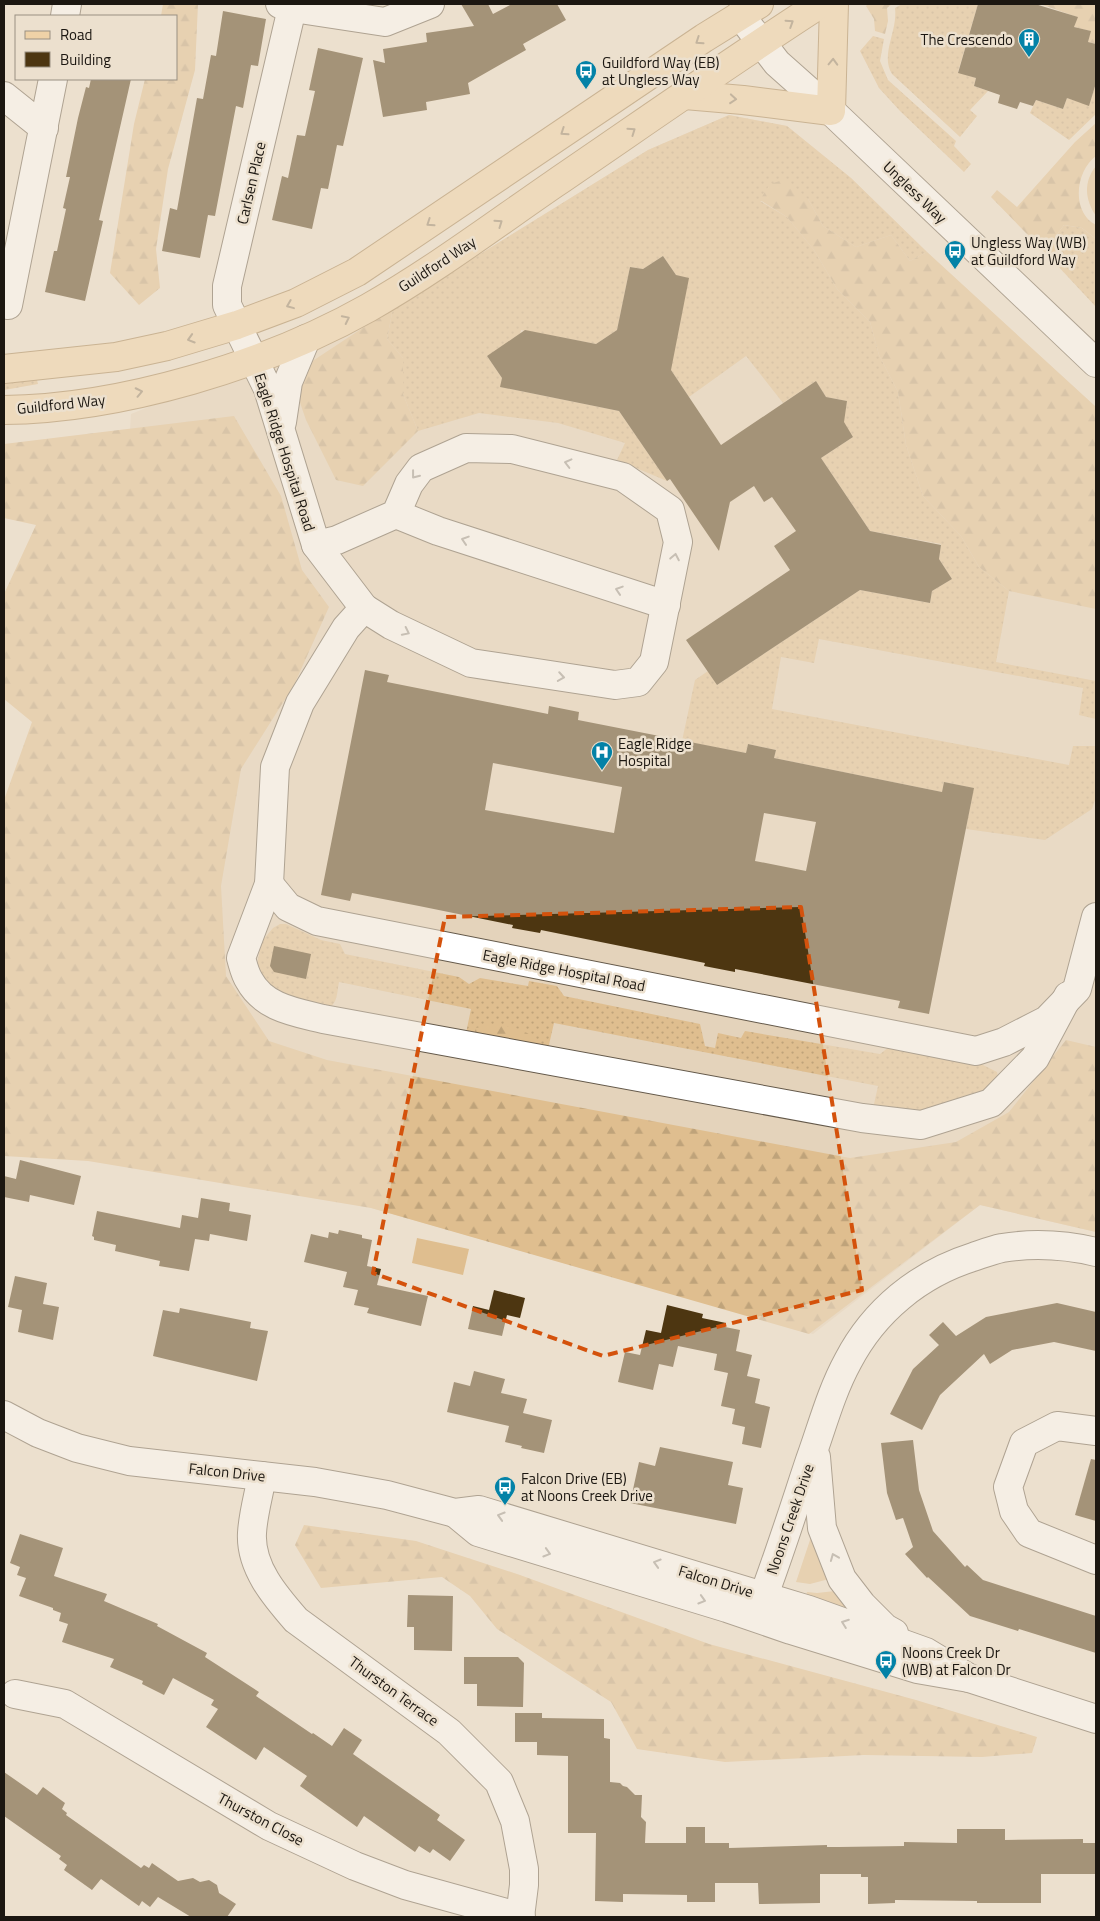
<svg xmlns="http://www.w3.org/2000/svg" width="1100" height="1921" font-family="'Titillium Web',sans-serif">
<defs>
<pattern id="grass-dots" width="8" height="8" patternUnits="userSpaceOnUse" patternTransform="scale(1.25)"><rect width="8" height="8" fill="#dfbe8f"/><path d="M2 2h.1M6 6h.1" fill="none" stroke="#bfa37a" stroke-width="1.8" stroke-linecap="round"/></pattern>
<pattern id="forest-firs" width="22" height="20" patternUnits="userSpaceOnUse" patternTransform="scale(1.25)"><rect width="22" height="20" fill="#dfbe8f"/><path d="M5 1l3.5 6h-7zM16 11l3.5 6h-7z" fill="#bfa37a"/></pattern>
</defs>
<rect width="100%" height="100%" fill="#ece0ce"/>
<!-- built -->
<path fill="#e4d3bb" d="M 729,115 L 787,126 L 851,178 L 927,252 L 1096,407 L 1096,1232 L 980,1205 L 813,1334 L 87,1127 L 131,414 L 393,308 L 648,150 Z"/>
<!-- grass -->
<g fill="url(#grass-dots)">
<path d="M 902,4 L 978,4 L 958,72 L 976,78 L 974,86 L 988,91 L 970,110 L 977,116 L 960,137 L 892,74 C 880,54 898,31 895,8 Z"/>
<path d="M 873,36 L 884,39 L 880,61 L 888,80 L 956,141 L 954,146 L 971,164 L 964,172 L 900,111 L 879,88 L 860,51 Z"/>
<path d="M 1096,83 L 1096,114 L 1069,140 L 1030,113 L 1036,100 L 1063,109 L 1067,98 L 1089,105 Z"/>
<path d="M 729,115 L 787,126 L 851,178 L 927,252 L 910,261 L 891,235 L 856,247 L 823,226 L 808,199 L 760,201 L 787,217 L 814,250 L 837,289 L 870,322 L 879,355 L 898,392 L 906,445 L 923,496 L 961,536 L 979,567 L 1009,591 L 996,662 L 1096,681 L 1096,719 L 1079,715 L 1083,688 L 819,639 L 814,663 L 781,657 L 772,709 L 1069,765 L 1073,746 L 1096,746 L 1096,797 L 1092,809 L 1045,840 L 966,829 L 973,788 L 944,782 L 942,792 L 774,758 L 776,750 L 748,744 L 746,753 L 682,741 L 695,680 L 708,671 L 717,685 L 860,590 L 930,603 L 932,591 L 952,579 L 939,559 L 941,544 L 870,531 L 821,458 L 853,437 L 843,422 L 847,401 L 826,397 L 816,381 L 783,403 L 746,356 L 689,397 L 671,370 L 676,275 L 663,256 L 643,269 L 630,267 L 617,330 L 596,344 L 521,330 L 518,344 L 487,356 L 502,378 L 501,387 L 619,411 L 667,481 L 617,460 L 625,443 L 558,423 L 479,413 L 418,431 L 403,394 L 403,358 L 387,339 L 393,308 L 648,150 Z"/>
<path d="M 1064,225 L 1082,228 L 1096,239 L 1096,307 L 1056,264 L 1055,237 Z"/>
<path d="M 37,380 L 38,384 L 4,390 L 4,381 Z"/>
<path d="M 280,924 L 286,924 L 321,940 L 340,944 L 345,954 L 459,977 L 469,984 L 480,978 L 528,986 L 529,981 L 557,986 L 564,996 L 700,1024 L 705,1046 L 715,1048 L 718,1033 L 741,1038 L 745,1031 L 880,1054 L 889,1047 L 979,1063 L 997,1072 L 1000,1086 L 956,1110 L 872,1113 L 878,1086 L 554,1023 L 548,1049 L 466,1033 L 471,1009 L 339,982 C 337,991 338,1004 328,1008 L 274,992 L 258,970 L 258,959 L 262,941 L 273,928 Z"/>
</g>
<!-- forest -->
<g fill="url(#forest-firs)">
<path d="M 163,4 L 198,4 L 195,70 L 168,169 L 156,249 L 160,288 L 139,305 L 110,273 L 134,124 L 145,79 L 176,79 L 176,16 L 161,16 Z"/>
<path d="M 868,4 L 892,4 L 887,8 L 888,21 L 885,34 L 875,31 L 874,19 L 866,6 Z"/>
<path d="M 1040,4 L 1096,4 L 1096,44 L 1088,42 L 1090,31 L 1074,27 L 1077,17 Z"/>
<path d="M 1096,123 L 1096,156 C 1079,168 1072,200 1087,218 C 1089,221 1093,223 1096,225 L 1096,239 L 1082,228 L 1064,225 L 1055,237 L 1056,264 L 991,197 L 997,190 L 1017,207 L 1075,142 Z"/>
<path d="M 786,179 L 808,199 L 823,226 L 856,247 L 891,235 L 910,261 L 927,252 L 1096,407 L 1096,609 L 1009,591 L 979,567 L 961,536 L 923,496 L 906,445 L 898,392 L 879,355 L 870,322 L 837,289 L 814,250 L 787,217 L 760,200 L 770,184 Z"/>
<path d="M 393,308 L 387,339 L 403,358 L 403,394 L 418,431 L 363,486 L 336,480 L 306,420 L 295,388 L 311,362 Z"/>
<path d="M 234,416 L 281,496 L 302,570 L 329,607 L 294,685 L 241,769 L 221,886 L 226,976 L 269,1041 L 327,1060 L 850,1158 L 956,1142 L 1009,1112 L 1066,1040 L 1096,1047 L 1096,1232 L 980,1205 L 809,1334 L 371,1208 L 88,1161 L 4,1156 L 4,800 L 32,722 L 4,699 L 4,594 L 36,525 L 4,518 L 4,444 Z"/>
<path d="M 489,1025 C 506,1024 524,1029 537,1040 L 536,1047 L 474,1034 L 476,1028 Z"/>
<path d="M 304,1525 L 416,1541 L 520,1575 L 709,1644 L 916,1700 L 1037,1737 L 1032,1753 L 982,1757 L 864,1755 L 725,1762 L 637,1749 L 611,1702 L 497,1629 L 470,1596 L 442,1577 L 321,1588 L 295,1545 Z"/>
</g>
<!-- garden -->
<g fill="#dfbe8f">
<path d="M 1096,166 L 1096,216 C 1085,200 1083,182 1096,166 Z"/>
<path d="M 417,1238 L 469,1249 L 463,1275 L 412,1263 Z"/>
<path d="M 811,1537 L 829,1579 L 810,1584 L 796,1582 Z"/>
<path d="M 835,1591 L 849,1613 L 805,1599 L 807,1592 L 817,1593 Z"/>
</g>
<!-- building -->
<g fill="#4d3611" fill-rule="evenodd">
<path d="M 461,4 L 488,4 L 493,14 L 512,4 L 557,4 L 566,20 L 523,44 L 526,50 L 468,83 L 470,94 L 426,102 L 427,110 L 383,117 L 373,60 L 385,63 L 383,49 L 427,42 L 426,33 L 474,26 Z"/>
<path d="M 978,4 L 1035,4 L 1078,17 L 1074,27 L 1091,31 L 1088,42 L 1096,44 L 1096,83 L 1089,106 L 1067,98 L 1063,109 L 1036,100 L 1033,106 L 1020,102 L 1017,109 L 998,103 L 1000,95 L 974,86 L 976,78 L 958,73 Z"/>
<path d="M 223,11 L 266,19 L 258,66 L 251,65 L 243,108 L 236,106 L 215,216 L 208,215 L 200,258 L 162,251 L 170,208 L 177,210 L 197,98 L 203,99 L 211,55 L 216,56 Z"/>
<path d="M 318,48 L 363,58 L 343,146 L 337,145 L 328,189 L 321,188 L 312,229 L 272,220 L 282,176 L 288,178 L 297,135 L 305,136 L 315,91 L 309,90 Z"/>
<path d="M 91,79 L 131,79 L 99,220 L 103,221 L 85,301 L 45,292 L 54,251 L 57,251 L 66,209 L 63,208 L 70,177 L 66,177 L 78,118 L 86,87 L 89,88 Z"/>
<path d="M 663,256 L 676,275 L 689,278 L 671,370 L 721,445 L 816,381 L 826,397 L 847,401 L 844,422 L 853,437 L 821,458 L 870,531 L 941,545 L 939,559 L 952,579 L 932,591 L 930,603 L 860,590 L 717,685 L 686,640 L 790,570 L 774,546 L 796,531 L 772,497 L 764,502 L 754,486 L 730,502 L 719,551 L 670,479 L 667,481 L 619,411 L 500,387 L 502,378 L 487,356 L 525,330 L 596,344 L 617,330 L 630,267 L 643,269 Z"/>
<path d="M 365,670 L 389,675 L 387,682 L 548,714 L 549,706 L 579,712 L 578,720 L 746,753 L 748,744 L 776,750 L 774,758 L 942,792 L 944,782 L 974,788 L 929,1014 L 898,1008 L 900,1001 L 735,969 L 735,972 L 704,966 L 705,963 L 541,930 L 540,933 L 512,928 L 513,925 L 419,906 L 352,893 L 350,901 L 321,895 ZM 493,763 L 622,787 L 614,833 L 485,810 ZM 764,813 L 816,822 L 806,871 L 755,861 Z"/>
<path d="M 274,946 L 311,954 L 306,979 L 274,972 L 270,966 Z"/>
<path d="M 20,1160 L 81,1176 L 74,1205 L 30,1195 L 29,1202 L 4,1197 L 4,1176 L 16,1179 Z"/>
<path d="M 201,1198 L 230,1203 L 229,1211 L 251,1215 L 247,1241 L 210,1234 L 209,1241 L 195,1239 L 189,1271 L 159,1266 L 160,1261 L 115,1251 L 116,1245 L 94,1240 L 94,1237 L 92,1236 L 97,1211 L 180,1228 L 182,1215 L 198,1218 Z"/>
<path d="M 339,1230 L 362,1235 L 362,1238 L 372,1240 L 367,1266 L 381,1269 L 377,1285 L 428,1296 L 421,1326 L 367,1313 L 369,1308 L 354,1305 L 358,1290 L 343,1287 L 347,1272 L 304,1262 L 311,1234 L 328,1238 L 329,1232 L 338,1234 Z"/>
<path d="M 15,1276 L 47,1283 L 43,1304 L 59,1307 L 53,1340 L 18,1332 L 22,1310 L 8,1307 Z"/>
<path d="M 494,1290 L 525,1298 L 520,1318 L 507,1315 L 502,1336 L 468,1329 L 473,1306 L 489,1310 Z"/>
<path d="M 1057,1303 L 1096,1312 L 1096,1351 L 1054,1342 L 1012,1350 L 990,1364 L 984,1354 L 940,1395 L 922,1430 L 890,1414 L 913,1369 L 939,1345 L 929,1335 L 943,1322 L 956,1336 L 986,1317 Z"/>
<path d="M 667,1305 L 703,1314 L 702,1318 L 726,1323 L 725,1327 L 740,1330 L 736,1351 L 752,1355 L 747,1376 L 760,1379 L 755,1403 L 770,1407 L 761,1448 L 742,1444 L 745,1427 L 732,1424 L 735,1409 L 721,1406 L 728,1373 L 714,1370 L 717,1354 L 678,1346 L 673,1367 L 659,1364 L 653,1390 L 618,1382 L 625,1352 L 640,1355 L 646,1330 L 661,1333 Z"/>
<path d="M 180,1308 L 251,1322 L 250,1328 L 268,1331 L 257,1381 L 153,1356 L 163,1310 L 179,1313 Z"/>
<path d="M 474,1371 L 505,1379 L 501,1393 L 527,1399 L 523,1413 L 552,1420 L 544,1453 L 521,1448 L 522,1446 L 505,1442 L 509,1426 L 447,1412 L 454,1382 L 470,1386 Z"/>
<path d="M 913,1440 L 919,1490 L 933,1531 L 965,1567 L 967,1565 L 983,1580 L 1096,1616 L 1096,1653 L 1019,1629 L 1018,1631 L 970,1616 L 928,1577 L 927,1578 L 905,1554 L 913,1547 L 903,1518 L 896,1520 L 887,1493 L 881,1443 Z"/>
<path d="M 660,1447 L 733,1462 L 728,1485 L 743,1488 L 736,1524 L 630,1503 L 639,1462 L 655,1466 Z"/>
<path d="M 1091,1459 L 1096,1460 L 1096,1521 L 1075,1515 Z"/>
<path d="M 20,1534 L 63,1548 L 54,1576 L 107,1594 L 104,1601 L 158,1624 L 157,1626 L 207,1653 L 205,1657 L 259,1692 L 256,1696 L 312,1734 L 313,1733 L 332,1746 L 344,1728 L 362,1740 L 353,1754 L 440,1815 L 437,1820 L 465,1840 L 450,1861 L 433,1849 L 430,1853 L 419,1846 L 415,1852 L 364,1816 L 357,1827 L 300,1786 L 307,1776 L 264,1747 L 256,1760 L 206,1727 L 218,1709 L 211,1705 L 214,1700 L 173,1678 L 164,1695 L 142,1684 L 143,1681 L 110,1667 L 114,1659 L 62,1642 L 68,1624 L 59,1621 L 61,1613 L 53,1610 L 53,1608 L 19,1596 L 26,1578 L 17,1575 L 20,1567 L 10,1563 Z"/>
<path d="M 408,1595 L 453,1596 L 452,1651 L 414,1650 L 414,1627 L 407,1627 Z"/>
<path d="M 464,1657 L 518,1657 L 524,1663 L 523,1707 L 477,1706 L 477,1684 L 464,1684 Z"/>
<path d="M 515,1713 L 542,1713 L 542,1718 L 604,1719 L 604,1738 L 610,1739 L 610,1782 L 620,1783 L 623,1786 L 627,1787 L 635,1795 L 642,1795 L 641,1817 L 646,1822 L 645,1843 L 686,1843 L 686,1827 L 705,1827 L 705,1843 L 729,1843 L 729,1848 L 827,1845 L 827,1847 L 839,1847 L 904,1846 L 904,1842 L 957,1843 L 957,1829 L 1005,1829 L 1005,1840 L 1083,1839 L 1083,1843 L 1096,1843 L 1096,1874 L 1041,1874 L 1041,1903 L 977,1903 L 977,1901 L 895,1900 L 895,1903 L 868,1904 L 868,1877 L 861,1877 L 861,1874 L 820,1874 L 820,1903 L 759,1904 L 758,1883 L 715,1883 L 715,1902 L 687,1902 L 687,1895 L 623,1894 L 623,1902 L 595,1901 L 596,1833 L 568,1833 L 568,1756 L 537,1755 L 537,1742 L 515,1742 Z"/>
<path d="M 4,1772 L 37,1795 L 43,1787 L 65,1803 L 62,1809 L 67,1813 L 66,1815 L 141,1868 L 144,1865 L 149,1868 L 152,1863 L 178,1881 L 193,1878 L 200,1882 L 209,1880 L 217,1885 L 219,1893 L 236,1904 L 227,1917 L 191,1917 L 158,1897 L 150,1907 L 142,1901 L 139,1906 L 101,1879 L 92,1890 L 64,1870 L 67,1865 L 59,1859 L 61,1856 L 4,1816 Z"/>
</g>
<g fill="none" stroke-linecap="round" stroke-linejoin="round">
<!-- minor casing -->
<g stroke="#64594a" stroke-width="30">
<g id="minor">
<path d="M 280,4 L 293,8 L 385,22 L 430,4"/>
<path d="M 293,4 L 227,286 L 227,305 L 268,389 L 316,545 L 364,608 L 346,628 L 300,703 L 275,767 L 269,884 L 241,958 C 243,965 245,974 249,980 C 264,1008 295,1012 323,1019 L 862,1118 L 921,1125 L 991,1103 L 1035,1058 L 1068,996"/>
<path d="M 740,15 L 777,63 L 831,111 L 1096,363"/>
<path d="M 65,16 L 67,4"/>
<path d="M 4,96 L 44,128"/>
<path d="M 8,305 L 53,79"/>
<path d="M 282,422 L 288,382 L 306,339"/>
<path d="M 396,514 L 438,531 L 666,605"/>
<path d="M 316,545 L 337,540 L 396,514 L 409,484 L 421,468 L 466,448 L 512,449 L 623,477 L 670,510 L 678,542 L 654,662 L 638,682 L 615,685 L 471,663 L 391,625 L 364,608"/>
<path d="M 269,884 L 288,907 L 317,921 L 976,1051 L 1004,1042 L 1047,1020 L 1077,989 L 1096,917"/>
<path d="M 4,1415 L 38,1433 L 77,1448 L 129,1461 L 315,1482 L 387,1495 L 455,1513 L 479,1510 L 809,1610 L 926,1652 L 969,1678"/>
<path d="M 1096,1431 L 1057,1426 L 1024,1443 L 1008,1487 L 1014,1511 L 1029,1533 L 1096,1560"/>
<path d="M 816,1457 L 822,1528 L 842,1579 L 862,1605 L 885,1628 L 894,1633"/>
<path d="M 262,1476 C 259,1494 253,1514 252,1533 C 250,1567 275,1596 296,1620 L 449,1732 L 499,1782 L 515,1821 L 524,1869 L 524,1885 L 520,1917"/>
<path d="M 455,1513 L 478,1532 L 727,1608 L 791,1630 L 917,1669 L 969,1678 L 1096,1719"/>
<path d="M 758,1611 C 777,1562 793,1511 810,1460 C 822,1427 831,1392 848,1361 C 874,1311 919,1274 973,1257 C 982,1254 992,1250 1002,1248 C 1033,1243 1066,1245 1096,1252"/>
<path d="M 15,1694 L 65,1704 L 269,1826 L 355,1866 L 405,1885 L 521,1917"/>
</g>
</g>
<!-- major casing -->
<g stroke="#9f7d4c" stroke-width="30">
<g id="major">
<path d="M 685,95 L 743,100 L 831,111 L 834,4"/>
<path d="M 4,369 L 116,357 L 167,346 L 237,325 L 296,303 L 357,272 L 704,38 L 759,4"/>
<path d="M 4,410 C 120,409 267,365 368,308 C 433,271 493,226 554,184 C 642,124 730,62 820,4"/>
</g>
</g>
<!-- minor -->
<use href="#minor" stroke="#fff" stroke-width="28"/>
<!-- major -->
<use href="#major" stroke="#efd2a7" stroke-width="28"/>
</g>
<!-- one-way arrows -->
<defs><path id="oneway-chevron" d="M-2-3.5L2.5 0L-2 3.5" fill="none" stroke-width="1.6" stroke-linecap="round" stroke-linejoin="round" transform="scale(1.25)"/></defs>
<g stroke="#907e64">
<use href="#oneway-chevron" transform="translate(790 23) rotate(-33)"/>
<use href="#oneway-chevron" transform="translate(699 41) rotate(146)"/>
<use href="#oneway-chevron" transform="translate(833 62) rotate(-88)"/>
<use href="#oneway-chevron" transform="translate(733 99) rotate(5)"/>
<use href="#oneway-chevron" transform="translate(632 131) rotate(-35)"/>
<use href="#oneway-chevron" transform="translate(564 132) rotate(146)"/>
<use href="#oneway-chevron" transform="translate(430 223) rotate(146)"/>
<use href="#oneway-chevron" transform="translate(499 223) rotate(-35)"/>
<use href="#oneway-chevron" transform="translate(290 305) rotate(158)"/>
<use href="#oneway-chevron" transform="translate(346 319) rotate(-26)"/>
<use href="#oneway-chevron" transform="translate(191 339) rotate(163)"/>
<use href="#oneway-chevron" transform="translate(139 392) rotate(-12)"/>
</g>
<g stroke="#999794">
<use href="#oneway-chevron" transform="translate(568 463) rotate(-166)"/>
<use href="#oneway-chevron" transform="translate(415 475) rotate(128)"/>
<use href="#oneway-chevron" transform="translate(465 540) rotate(-162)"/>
<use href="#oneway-chevron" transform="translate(675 557) rotate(-79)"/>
<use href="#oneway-chevron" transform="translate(619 590) rotate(-162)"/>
<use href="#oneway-chevron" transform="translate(406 632) rotate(26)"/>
<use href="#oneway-chevron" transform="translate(561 677) rotate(9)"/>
<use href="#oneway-chevron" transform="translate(501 1516) rotate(-163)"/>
<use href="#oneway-chevron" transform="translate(547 1553) rotate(17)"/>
<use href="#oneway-chevron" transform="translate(834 1557) rotate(-112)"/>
<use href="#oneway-chevron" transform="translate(657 1563) rotate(-163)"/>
<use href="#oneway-chevron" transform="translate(702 1600) rotate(17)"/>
<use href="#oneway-chevron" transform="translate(845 1623) rotate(-160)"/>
</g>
<!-- marked area -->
<path d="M0 0H1100V1921H0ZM 801,907 L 862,1290 L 603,1356 L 373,1273 L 445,917 Z" fill="#ece0ce" fill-opacity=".55" fill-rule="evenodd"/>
<path fill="none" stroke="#d4520c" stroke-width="4" stroke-dasharray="10 6" stroke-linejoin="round" d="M 801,907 L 862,1290 L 603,1356 L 373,1273 L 445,917 Z"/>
<!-- icons -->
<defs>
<g id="building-pin" transform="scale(1.125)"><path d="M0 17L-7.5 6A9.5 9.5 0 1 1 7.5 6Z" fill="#0382a7" stroke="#ece0ce"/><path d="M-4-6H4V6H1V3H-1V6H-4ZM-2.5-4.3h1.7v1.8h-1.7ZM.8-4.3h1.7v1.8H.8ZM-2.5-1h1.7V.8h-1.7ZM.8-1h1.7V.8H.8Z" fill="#fff"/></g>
<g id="bus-pin" transform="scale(1.125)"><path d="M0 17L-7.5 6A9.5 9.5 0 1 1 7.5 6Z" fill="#0382a7" stroke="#ece0ce"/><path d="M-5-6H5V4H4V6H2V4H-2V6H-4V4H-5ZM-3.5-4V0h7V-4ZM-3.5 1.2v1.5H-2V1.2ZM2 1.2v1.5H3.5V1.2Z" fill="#fff"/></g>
<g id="hospital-pin" transform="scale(1.125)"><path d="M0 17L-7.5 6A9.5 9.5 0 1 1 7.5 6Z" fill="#0382a7" stroke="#ece0ce"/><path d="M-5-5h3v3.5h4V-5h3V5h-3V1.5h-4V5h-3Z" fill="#fff"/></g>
</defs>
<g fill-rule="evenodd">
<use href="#building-pin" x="1029" y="39"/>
<use href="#bus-pin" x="586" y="71"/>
<use href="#bus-pin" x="955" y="251"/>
<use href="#hospital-pin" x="602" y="752"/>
<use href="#bus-pin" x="505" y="1487"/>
<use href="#bus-pin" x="886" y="1661"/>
</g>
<g text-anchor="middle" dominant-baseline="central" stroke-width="5" stroke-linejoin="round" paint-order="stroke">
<!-- poi labels -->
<g font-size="15" fill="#1c1711" stroke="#ece0ce" text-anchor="start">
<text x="1013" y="39" text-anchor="end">The Crescendo</text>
<text x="602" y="62">Guildford Way (EB)<tspan x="602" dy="17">at Ungless Way</tspan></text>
<text x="971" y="242">Ungless Way (WB)<tspan x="971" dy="17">at Guildford Way</tspan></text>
<text x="618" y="743">Eagle Ridge<tspan x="618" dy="17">Hospital</tspan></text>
<text x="521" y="1478">Falcon Drive (EB)<tspan x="521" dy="17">at Noons Creek Drive</tspan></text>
<text x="902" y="1652">Noons Creek Dr<tspan x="902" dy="17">(WB) at Falcon Dr</tspan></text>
</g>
<!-- street labels -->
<g font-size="15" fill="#1c1711" stroke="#ece0ce">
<text transform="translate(251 183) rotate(-77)">Carlsen Place</text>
<text transform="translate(915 192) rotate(44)">Ungless Way</text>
<text transform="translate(437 264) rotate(-33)">Guildford Way</text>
<text transform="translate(61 404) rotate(-6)">Guildford Way</text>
<text transform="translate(285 452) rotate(72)">Eagle Ridge Hospital Road</text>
<text transform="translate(564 970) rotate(11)">Eagle Ridge Hospital Road</text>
<text transform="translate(227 1472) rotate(6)">Falcon Drive</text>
<text transform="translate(790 1519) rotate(-71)">Noons Creek Drive</text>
<text transform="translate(716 1581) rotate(17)">Falcon Drive</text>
<text transform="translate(394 1691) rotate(36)">Thurston Terrace</text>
<text transform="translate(261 1819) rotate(28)">Thurston Close</text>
</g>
</g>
<!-- border -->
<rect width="1100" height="1921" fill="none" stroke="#1c1711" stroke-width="10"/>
<!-- legend -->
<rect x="15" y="15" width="162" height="65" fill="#ece0ce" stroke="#999082"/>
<rect x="25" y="31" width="25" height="8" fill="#efd2a7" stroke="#999082"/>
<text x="60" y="40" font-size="15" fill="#1c1711">Road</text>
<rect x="25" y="52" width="25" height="15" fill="#4d3611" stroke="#999082"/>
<text x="60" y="65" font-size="15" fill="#1c1711">Building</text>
</svg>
